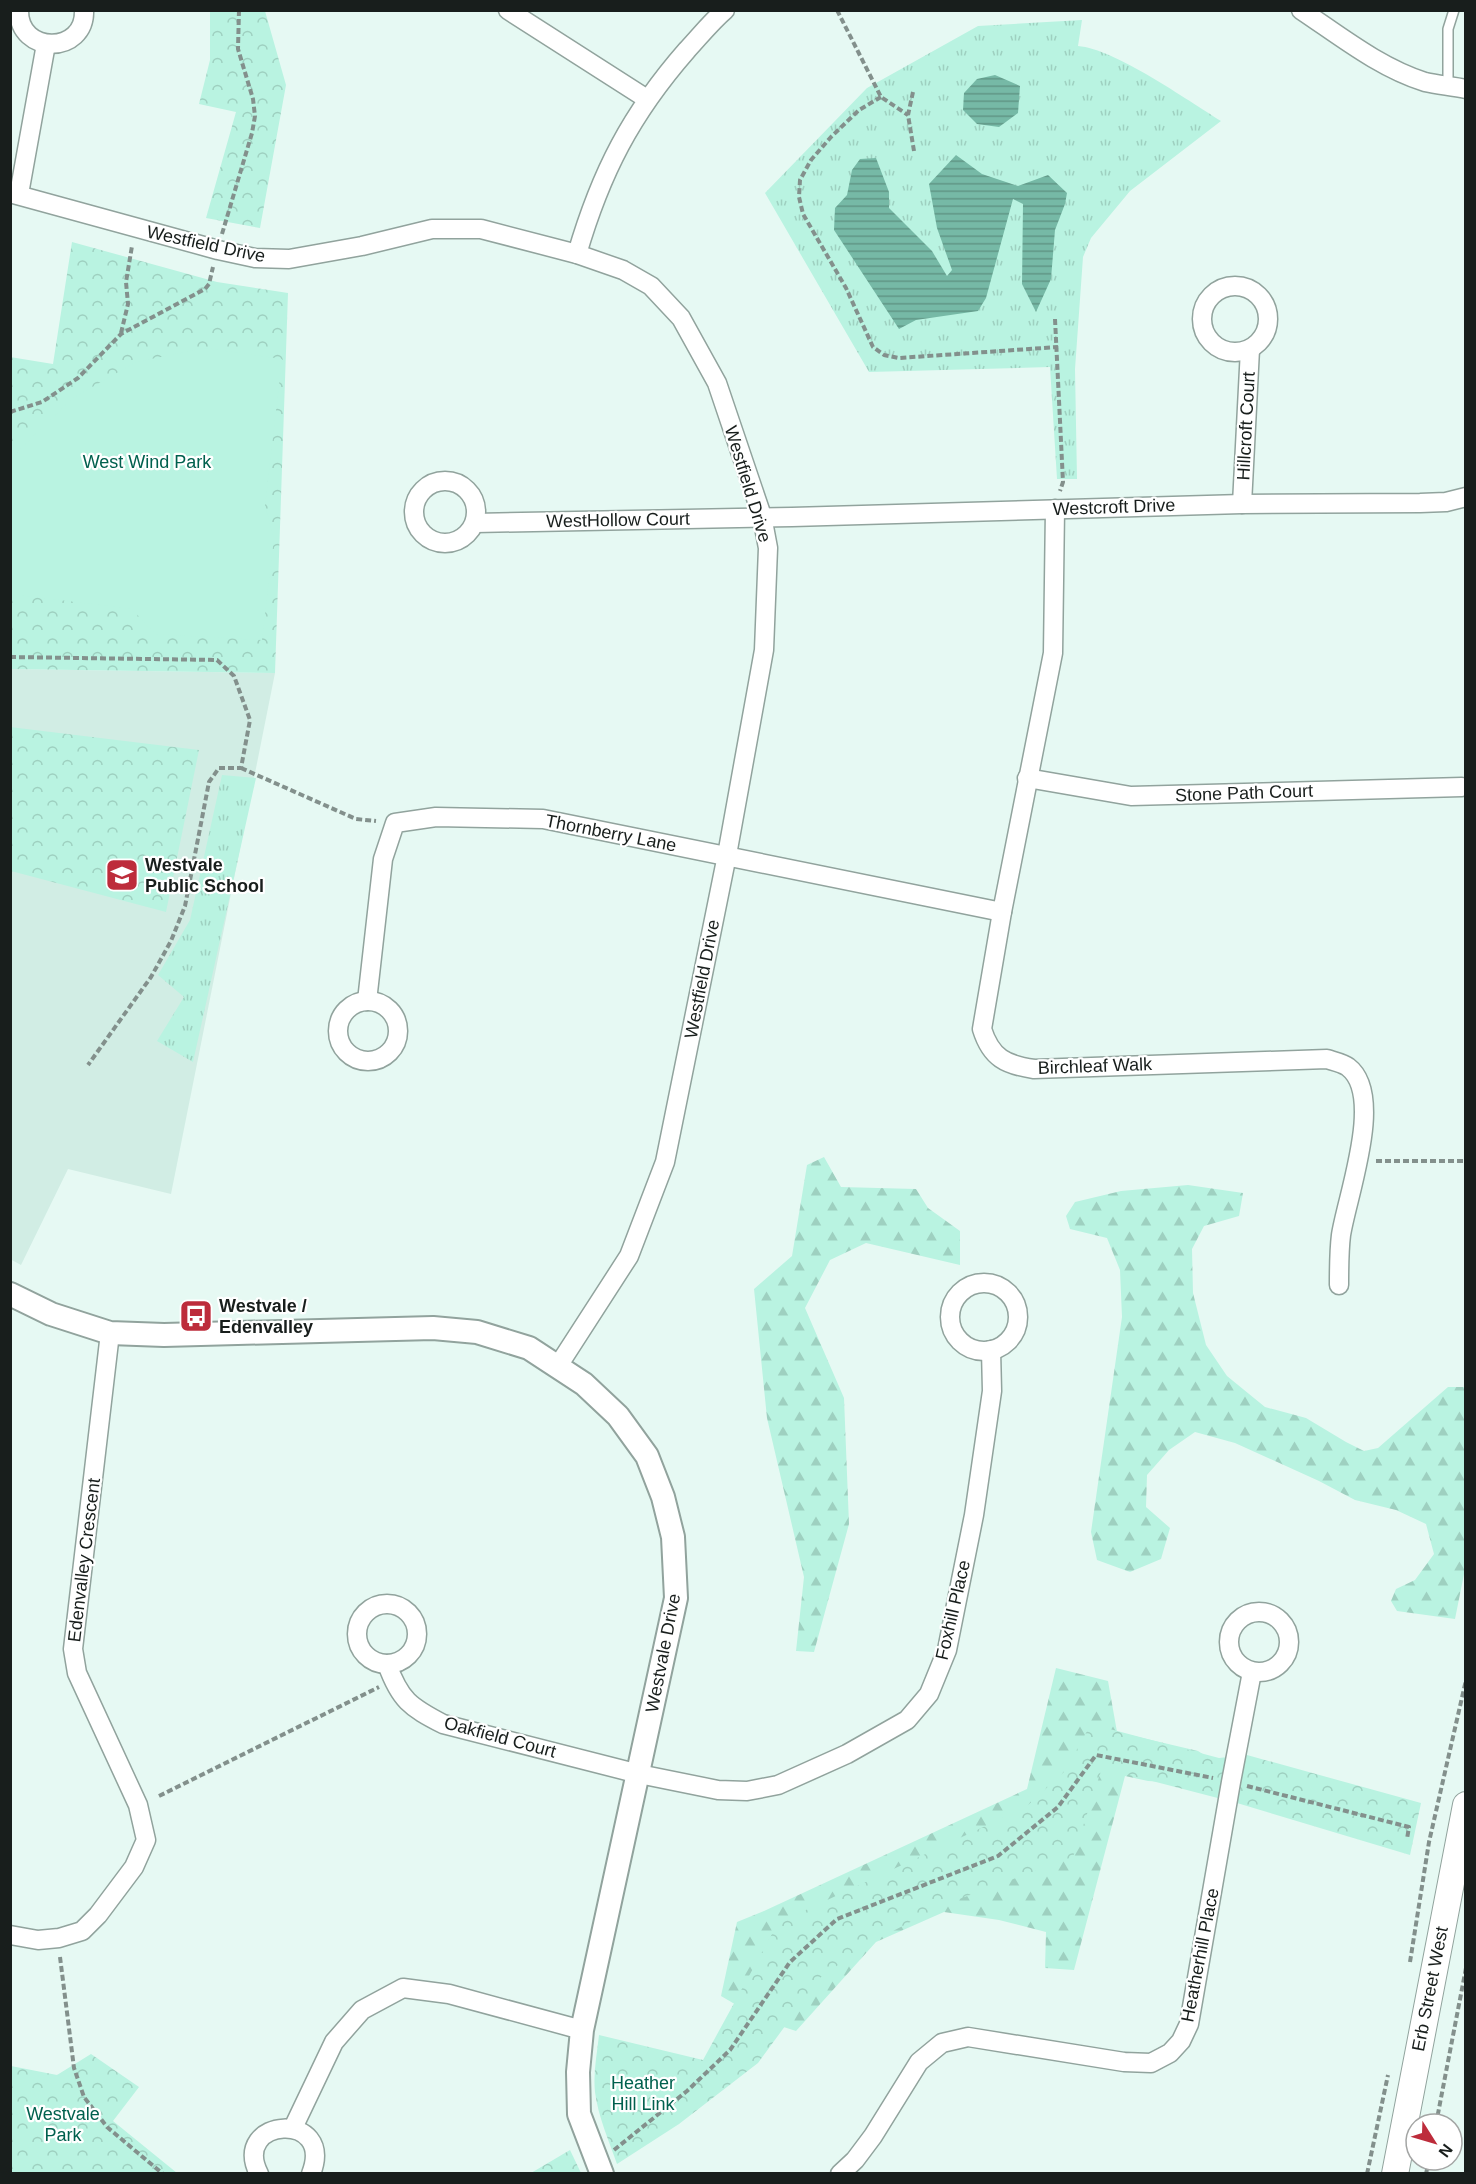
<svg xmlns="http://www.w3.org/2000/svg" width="1476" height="2184" font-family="Arial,sans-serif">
<defs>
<pattern id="grass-tufts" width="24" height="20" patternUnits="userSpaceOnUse" patternTransform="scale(1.5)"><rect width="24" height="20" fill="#b9f3e1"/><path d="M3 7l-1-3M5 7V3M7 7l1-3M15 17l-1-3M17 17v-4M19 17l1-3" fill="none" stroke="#9ed0c0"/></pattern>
<pattern id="forest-firs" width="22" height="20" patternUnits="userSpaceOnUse" patternTransform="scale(1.5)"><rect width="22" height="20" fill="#b9f3e1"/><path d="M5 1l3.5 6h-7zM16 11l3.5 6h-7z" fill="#9ed0c0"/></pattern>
<pattern id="park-crowns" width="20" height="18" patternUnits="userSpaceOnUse" patternTransform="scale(1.5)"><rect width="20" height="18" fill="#b9f3e1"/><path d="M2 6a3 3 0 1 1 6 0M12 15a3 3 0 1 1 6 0" fill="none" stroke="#9ed0c0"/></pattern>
<pattern id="water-rules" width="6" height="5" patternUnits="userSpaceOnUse" patternTransform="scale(1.5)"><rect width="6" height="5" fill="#76b9a6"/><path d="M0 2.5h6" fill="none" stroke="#609686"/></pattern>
</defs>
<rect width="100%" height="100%" fill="#e6f9f3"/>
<!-- built -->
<path fill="#d1ede4" d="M 10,669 L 275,673 L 171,1194 L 68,1169 L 21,1265 L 10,1259 Z"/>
<!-- grass -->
<g fill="url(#grass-tufts)">
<path d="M 1082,20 L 1078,46 C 1115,49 1187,100 1221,121 L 1130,191 L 1091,238 L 1083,257 L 1075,369 L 1077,479 L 1057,479 L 1050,367 L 869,372 L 765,193 L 867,88 L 978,26 Z"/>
<path d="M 222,775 L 256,778 L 193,1062 L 157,1041 L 184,997 L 158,975 L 190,920 Z"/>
</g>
<!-- forest -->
<g fill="url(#forest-firs)">
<path d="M 824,1157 L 841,1187 L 916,1189 L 928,1208 L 960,1231 L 960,1265 L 866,1243 L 830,1260 L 805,1308 L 844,1398 L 849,1524 L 814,1652 L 796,1651 L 804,1577 L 767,1418 L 754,1289 L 792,1256 L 807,1165 Z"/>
<path d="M 1188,1185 L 1243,1193 L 1239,1216 L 1204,1226 L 1192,1249 L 1193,1293 L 1206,1345 L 1227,1376 L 1265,1407 L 1306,1418 L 1346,1442 L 1364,1451 L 1378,1448 L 1448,1387 L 1465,1387 L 1466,1564 L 1455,1619 L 1397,1611 L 1391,1601 L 1396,1589 L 1415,1580 L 1434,1554 L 1426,1524 L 1396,1510 L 1355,1500 L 1319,1481 L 1235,1443 L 1195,1432 L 1169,1450 L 1147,1475 L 1146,1507 L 1170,1528 L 1161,1559 L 1130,1572 L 1097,1560 L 1091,1532 L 1122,1317 L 1120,1270 L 1107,1238 L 1070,1229 L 1066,1216 L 1075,1202 L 1121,1191 Z"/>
<path d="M 1056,1668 L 1108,1681 L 1117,1732 L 1198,1751 L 1212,1760 L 1201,1784 L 1148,1781 L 1125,1776 L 1074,1970 L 1045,1968 L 1046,1932 L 999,1920 L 944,1912 L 876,1942 L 796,2031 L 762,2020 L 721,1996 L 737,1922 L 764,1911 L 1027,1789 Z"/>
</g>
<!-- park -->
<g fill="url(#park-crowns)">
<path d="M 210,11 L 265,11 L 286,85 L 260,228 L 206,218 L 236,112 L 199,104 L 210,60 Z"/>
<path d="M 72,242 L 217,282 L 288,293 L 275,673 L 11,669 L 10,357 L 53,364 Z"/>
<path d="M 10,727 L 199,750 L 166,912 L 11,871 Z"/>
<path d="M 1091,1724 L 1219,1758 L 1247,1755 L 1421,1803 L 1410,1855 L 1237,1803 L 1102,1768 L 1073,1857 L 943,1905 L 868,1944 L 821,1977 L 758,2063 L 679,2124 L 617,2164 C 609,2141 598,2116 595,2092 C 593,2073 597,2054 599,2035 L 703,2060 L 778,1923 L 1026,1807 L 1065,1771 Z"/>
<path d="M 91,2054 L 139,2087 L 113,2121 L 177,2173 L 11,2173 L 11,2066 L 57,2075 Z"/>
<path d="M 570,2150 L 581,2173 L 531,2173 Z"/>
</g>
<!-- pitch -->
<path fill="#b9f3e1" d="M 205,348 L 282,359 L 265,506 L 274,538 L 262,640 L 155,634 L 132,609 L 11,594 L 10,466 L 18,451 L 73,398 L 136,362 Z"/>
<!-- water -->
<g fill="url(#water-rules)">
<path d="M 995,75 L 1020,86 L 1018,113 L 999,127 L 977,124 L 963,110 L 964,93 L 977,79 Z"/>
<path d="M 956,155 L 982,174 L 1018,186 L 1048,175 L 1067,193 L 1065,204 L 1055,230 L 1051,279 L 1036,312 L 1022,284 L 1023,204 L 1013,199 L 986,298 L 978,311 L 916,320 L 899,329 L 834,230 L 835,208 L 847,195 L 852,170 L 860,159 L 876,158 L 889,192 L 889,208 L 932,251 L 947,276 L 952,270 L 937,228 L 929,184 Z"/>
</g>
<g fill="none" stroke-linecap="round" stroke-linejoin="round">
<!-- service casing -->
<g stroke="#91a39d" stroke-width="12">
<path id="service" d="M 1448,86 L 1448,29 L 1454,10"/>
</g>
<!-- minor casing -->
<g stroke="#91a39d" stroke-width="21">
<g id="minor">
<path d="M 19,10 C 18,55 86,55 84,10"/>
<path d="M 508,10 L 647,99"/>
<path d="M 1301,10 C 1340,36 1380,68 1425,82 C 1438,85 1452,86 1466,89"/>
<path d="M 10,193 L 218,250 L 255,258 L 289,259 L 362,246 L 432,229 L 481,229 L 577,254 L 623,270 L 651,286 L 681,318 L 717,383 L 762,516 L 768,548 L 764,650 L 727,855 L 665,1162 L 629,1256 L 558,1366"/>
<path d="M 19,194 L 46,44"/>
<path d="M 577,254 C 601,172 631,114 687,50 C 700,36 711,22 725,10"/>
<circle cx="1235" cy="319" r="33"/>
<circle cx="445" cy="512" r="31"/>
<path d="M 1242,504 L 1250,349"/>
<path d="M 1055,509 L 1053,653 L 1002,912 L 982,1029 C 991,1058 1006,1065 1034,1069 L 1327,1059 C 1333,1061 1343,1063 1348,1067 C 1385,1095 1347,1196 1341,1235 C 1339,1251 1339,1269 1339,1285"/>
<path d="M 475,523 L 792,517 L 1242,504 L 1420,503 L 1446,502 L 1466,497"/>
<path d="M 1027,778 L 1131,796 L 1462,787"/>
<circle cx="368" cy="1031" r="30"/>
<path d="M 367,1001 L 383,859 L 395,823 L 436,817 L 543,819 L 1002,912"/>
<circle cx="984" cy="1317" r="34"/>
<circle cx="387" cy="1634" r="30"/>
<circle cx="1259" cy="1642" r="30"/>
<path d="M 387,1664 C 400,1700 410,1707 443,1724 L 639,1774 L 718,1790 L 747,1791 L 778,1785 L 847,1754 L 907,1720 L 929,1694 L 947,1650 L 974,1515 L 992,1391 L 991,1350"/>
<path d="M 10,1935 L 38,1940 L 59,1938 L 82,1931 L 98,1915 L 134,1867 L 146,1840 L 138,1805 L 77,1673 L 73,1649 L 110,1333"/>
<path d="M 293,2128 L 334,2042 L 362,2010 L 403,1988 L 449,1994 L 582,2030"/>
<path d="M 259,2174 C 230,2117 336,2110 311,2174"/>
<path d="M 840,2174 L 855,2160 L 873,2136 L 919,2062 L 942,2043 L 968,2037 L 1124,2062 L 1151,2063 L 1170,2053 L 1181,2041 L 1189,2024 L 1231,1782 L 1252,1672"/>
</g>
</g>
<!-- tertiary casing -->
<g stroke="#91a39d" stroke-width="26">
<path id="tertiary" d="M 10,1294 L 51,1314 L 110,1333 L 164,1335 L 433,1328 L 477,1332 L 529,1348 L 584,1384 L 618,1416 L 647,1456 L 663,1497 L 673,1537 L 676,1598 L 582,2030 L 578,2072 L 579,2114 L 602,2174"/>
</g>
<!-- secondary casing -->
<g stroke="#91a39d" stroke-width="28">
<path id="secondary" d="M 1395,2174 L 1466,1805"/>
</g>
<!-- path -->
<g stroke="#83908c" stroke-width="4" stroke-dasharray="6 3" stroke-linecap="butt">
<path d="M 837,10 L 881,97 L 908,115"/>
<path d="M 913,92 L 908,115 L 914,151"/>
<path d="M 881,97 L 859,110 L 831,137 L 811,160 L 800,180 L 799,197 L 803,214 L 846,288 L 873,347 L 884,355 L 899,358 L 1058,347"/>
<path d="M 222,234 L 252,133 L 255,116 L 253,99 L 238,49 L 239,10"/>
<path d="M 1055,319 L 1063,482 L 1060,491"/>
<path d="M 121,333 L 128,304 L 126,282 L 132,246"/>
<path d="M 10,412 L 42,402 L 78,378 L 121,334 L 205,289 L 209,284 L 213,267"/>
<path d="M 10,657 L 217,660 L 234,676 L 250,720 L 241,768 L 219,768 L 209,782 L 185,906 L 171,941 L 151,977 L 88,1065"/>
<path d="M 241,768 L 356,819 L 376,821"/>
<path d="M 1376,1161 L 1466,1161"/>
<path d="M 1247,1786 L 1409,1827 L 1407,1839"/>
<path d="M 159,1796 L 379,1687"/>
<path d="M 60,1957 L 74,2068 L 84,2097 L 107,2127 L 163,2174"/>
<path d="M 1410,1962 L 1429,1842 L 1466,1680"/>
<path d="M 1436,2124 L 1466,1968"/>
<path d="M 614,2150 L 687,2091 L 730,2050 L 790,1962 L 837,1919 L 998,1856 L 1058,1807 L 1096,1755 L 1213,1778"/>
<path d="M 1367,2174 L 1388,2075"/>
<path d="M 1426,2174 L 1429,2160"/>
</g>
<!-- service -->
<use href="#service" stroke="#fff" stroke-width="9"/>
<!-- minor -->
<use href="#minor" stroke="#fff" stroke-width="18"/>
<!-- tertiary -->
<use href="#tertiary" stroke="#fff" stroke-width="22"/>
<!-- secondary -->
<use href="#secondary" stroke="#fff" stroke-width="26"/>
</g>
<!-- icons -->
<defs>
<g id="school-square" transform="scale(1.725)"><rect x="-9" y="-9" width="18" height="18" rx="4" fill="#bd2c3b" stroke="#fff"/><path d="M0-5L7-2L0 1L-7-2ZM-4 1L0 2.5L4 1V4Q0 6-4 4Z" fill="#fff"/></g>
<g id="bus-square" transform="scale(1.725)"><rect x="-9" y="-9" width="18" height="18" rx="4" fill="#bd2c3b" stroke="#fff"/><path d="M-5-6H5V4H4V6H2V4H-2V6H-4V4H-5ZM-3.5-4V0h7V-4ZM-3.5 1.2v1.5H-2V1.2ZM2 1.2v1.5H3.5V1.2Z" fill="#fff"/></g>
</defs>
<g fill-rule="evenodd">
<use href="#school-square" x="122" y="875"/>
<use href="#bus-square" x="196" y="1316"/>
</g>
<g text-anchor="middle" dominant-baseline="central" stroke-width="4.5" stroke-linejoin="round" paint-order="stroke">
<!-- street labels -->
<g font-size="18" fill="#181e1c" stroke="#fff">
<text transform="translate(206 244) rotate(12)">Westfield Drive</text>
<text transform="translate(1246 426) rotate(-87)">Hillcroft Court</text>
<text transform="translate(748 484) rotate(73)">Westfield Drive</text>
<text transform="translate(1114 507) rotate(-2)">Westcroft Drive</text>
<text transform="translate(618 520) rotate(-1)">WestHollow Court</text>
<text transform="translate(1244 793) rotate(-2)">Stone Path Court</text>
<text transform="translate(611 833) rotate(11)">Thornberry Lane</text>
<text transform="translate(702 979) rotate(-79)">Westfield Drive</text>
<text transform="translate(1095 1066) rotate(-2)">Birchleaf Walk</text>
<text transform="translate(84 1560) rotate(-83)">Edenvalley Crescent</text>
<text transform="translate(953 1610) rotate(-77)">Foxhill Place</text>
<text transform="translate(663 1653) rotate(-79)">Westvale Drive</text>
<text transform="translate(500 1737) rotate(15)">Oakfield Court</text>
<text transform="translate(1200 1955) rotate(-79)">Heatherhill Place</text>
<text transform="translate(1430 1989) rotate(-79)">Erb Street West</text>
</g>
<!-- park labels -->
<g font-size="18" fill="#00604e" stroke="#fff">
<text x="147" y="462">West Wind Park</text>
<text x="643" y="2083">Heather<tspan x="643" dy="21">Hill Link</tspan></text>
<text x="63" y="2114">Westvale<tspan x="63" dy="21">Park</tspan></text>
</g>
<!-- poi labels -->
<g font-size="18" font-weight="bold" fill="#181e1c" stroke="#fff" text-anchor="start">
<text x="145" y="865">Westvale<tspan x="145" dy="21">Public School</tspan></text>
<text x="219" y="1306">Westvale /<tspan x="219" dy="21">Edenvalley</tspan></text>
</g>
</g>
<!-- border -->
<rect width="1476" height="2184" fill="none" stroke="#181e1c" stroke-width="24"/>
<!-- north arrow -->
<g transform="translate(1434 2142) rotate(127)"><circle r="28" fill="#ffffff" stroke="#a3a5a4" stroke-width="1.5"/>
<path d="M0-4.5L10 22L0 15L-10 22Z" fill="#bd2c3b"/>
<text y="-9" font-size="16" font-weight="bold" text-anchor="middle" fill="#181e1c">N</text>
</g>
</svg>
